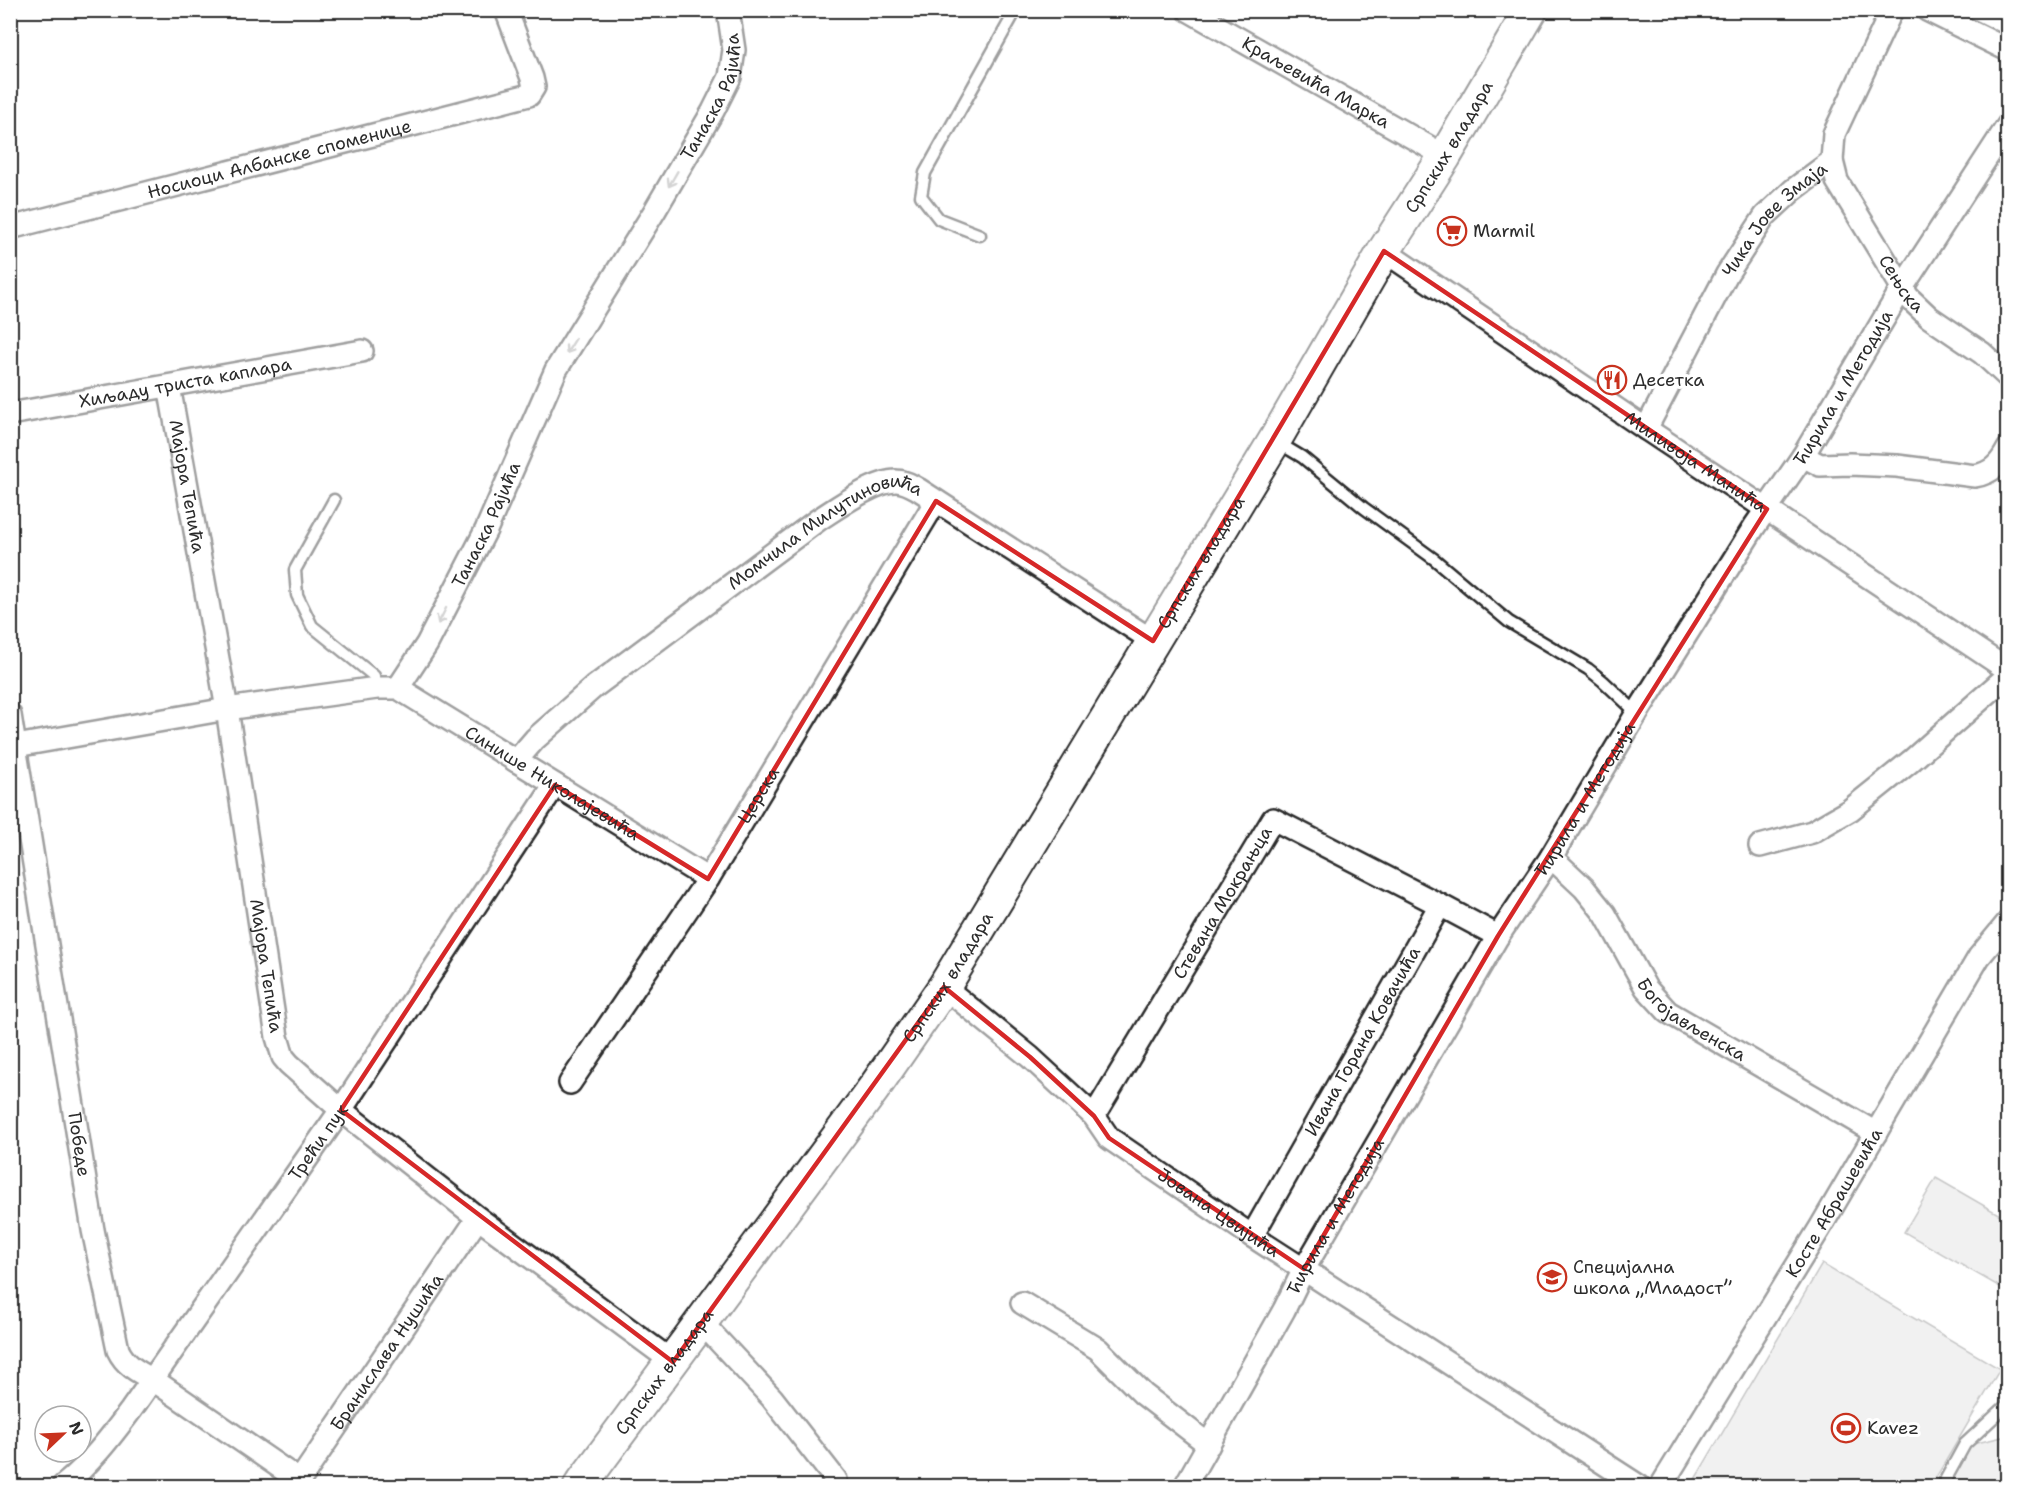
<svg xmlns="http://www.w3.org/2000/svg" width="2018" height="1497" font-family="'Shantell Sans',sans-serif">
<rect width="100%" height="100%" fill="#fff"/>
<filter id="ink" filterUnits="userSpaceOnUse"><feTurbulence type="fractalNoise" baseFrequency=".0167" numOctaves="2"/><feDisplacementMap in="SourceGraphic" scale="12" xChannelSelector="R" yChannelSelector="G"/><feConvolveMatrix kernelMatrix="1 2 1 2 8 2 1 2 1" color-interpolation-filters="sRGB"/></filter>
<g filter="url(#ink)">
<!-- green -->
<g fill="#e0e0e0" stroke="#868686" stroke-width="1.5">
<path d="M 1936,1178 L 2007,1219 L 2007,1291 L 1904,1232 Z"/>
<path d="M 1822,1264 L 2000,1369 L 1931,1486 L 1691,1486 Z"/>
<path d="M 2007,1436 L 2007,1486 L 1946,1486 L 1968,1445 Z"/>
</g>
<g fill="none" stroke-linecap="round" stroke-linejoin="round">
<!-- lane casing -->
<g stroke="#2b2b2b" stroke-width="15">
<g id="lane">
<path d="M 980,235 L 939,219 L 921,196 L 925,173 L 1016,10"/>
<path d="M 1277,442 L 1302,457 L 1364,508 L 1434,559 L 1509,622 L 1588,669 L 1603,681 L 1637,713"/>
<path d="M 334,500 L 295,570 L 297,595 L 312,626 L 374,676 L 377,688"/>
<path d="M 1942,1486 L 1965,1444 L 2008,1404"/>
</g>
</g>
<!-- street casing -->
<g stroke="#2b2b2b" stroke-width="26">
<g id="street">
<path id="s1" d="M 1188,10 L 1445,156"/>
<path d="M 1927,10 L 2008,50"/>
<path id="s2" d="M 1832,161 L 1837,181 L 1908,297 L 1929,317 L 1982,353 L 2008,377"/>
<path id="s3" d="M 10,228 L 529,95 L 534,87 L 532,78 L 506,10"/>
<path id="s4" d="M 1384,251 L 1646,429 L 2008,670"/>
<path id="s5" d="M 169,386 L 227,709 L 277,1037 L 283,1057 L 289,1064 L 341,1110 L 478,1218 L 673,1362"/>
<path id="s6" d="M 10,414 L 362,351"/>
<path id="s7" d="M 1646,429 L 1727,274 L 1765,216 L 1793,190 L 1832,161 L 1834,134 L 1892,10"/>
<path d="M 1803,456 L 1820,465 L 1850,464 L 1897,466 L 1975,476 C 1992,473 2000,464 2008,449"/>
<path id="s8" d="M 398,688 L 427,644 L 486,530 L 556,370 L 654,212 L 713,111 L 730,77 L 734,50 L 728,10"/>
<path id="s9" d="M 10,715 L 93,1230 L 118,1350 C 125,1365 138,1372 152,1379 L 300,1481"/>
<path id="s10" d="M 10,747 L 227,709 L 377,688 L 398,688 L 708,879"/>
<path id="s11" d="M 516,761 L 535,739 L 594,687 L 818,520 C 837,508 874,481 896,481 C 904,481 911,485 918,489 L 1153,641"/>
<path d="M 1760,846 L 1812,832 L 1850,810 L 1911,761 L 2005,678 L 2008,673"/>
<path id="s12" d="M 1551,857 L 1584,888 L 1605,914 L 1646,988 L 1668,1012 L 1876,1133"/>
<path id="s13" d="M 944,987 L 1030,1057 L 1094,1116 L 1109,1138 L 1252,1236 L 1639,1486"/>
<path id="s14" d="M 570,1083 L 708,879 L 936,501"/>
<path id="s15" d="M 1094,1116 L 1273,819 L 1440,905"/>
<path id="s16" d="M 1252,1236 L 1440,905 L 1498,936"/>
<path d="M 1022,1303 L 1098,1349 L 1143,1394 L 1209,1445"/>
<path d="M 702,1323 L 772,1398 L 836,1480 L 836,1486"/>
<path id="s17" d="M 63,1486 C 90,1464 110,1438 131,1410 L 341,1110 L 555,785"/>
<path id="s18" d="M 296,1486 L 478,1218"/>
<path id="s19" d="M 1185,1486 L 1284,1310 L 1304,1269 L 1498,936 L 1551,857 L 1637,713 L 1754,527 L 1803,456 L 1902,288 L 2008,125"/>
<path id="s20" d="M 1661,1486 L 1820,1228 L 1979,957 L 2008,922"/>
</g>
</g>
<!-- secondary casing -->
<g stroke="#2b2b2b" stroke-width="36">
<g id="secondary">
<path id="s21" d="M 580,1486 L 874,1088 L 944,987 L 1275,440 L 1384,251 L 1445,156 L 1531,10"/>
</g>
</g>
<!-- lane -->
<use href="#lane" stroke="#fff" stroke-width="10"/>
<!-- street -->
<use href="#street" stroke="#fff" stroke-width="21"/>
<!-- secondary -->
<use href="#secondary" stroke="#fff" stroke-width="32"/>
</g>
<!-- one-way arrows -->
<defs><path id="oneway-shaft" d="M-6 0H5M1.5-3L5.5 0L1.5 3" fill="none" stroke-width="1.6" stroke-linecap="round" stroke-linejoin="round" transform="scale(1.5)"/></defs>
<g stroke="#a0a0a0">
<use href="#oneway-shaft" transform="translate(673 179) rotate(120)"/>
<use href="#oneway-shaft" transform="translate(571 346) rotate(122)"/>
<use href="#oneway-shaft" transform="translate(442 616) rotate(117)"/>
</g>
</g>
<!-- marked area -->
<path d="M0 0H2018V1497H0ZM 1384,251 L 1767,509 L 1498,936 L 1304,1269 L 1109,1138 L 1094,1116 L 1030,1057 L 944,987 L 673,1362 L 341,1110 L 555,785 L 708,879 L 936,501 L 1153,641 Z" fill="#fff" fill-opacity=".55" fill-rule="evenodd"/>
<path fill="none" stroke="#d62828" stroke-width="4.5" stroke-linejoin="round" d="M 1384,251 L 1767,509 L 1498,936 L 1304,1269 L 1109,1138 L 1094,1116 L 1030,1057 L 944,987 L 673,1362 L 341,1110 L 555,785 L 708,879 L 936,501 L 1153,641 Z"/>
<!-- icons -->
<defs>
<g id="supermarket-ring" transform="scale(1.5)"><circle r="9.5" fill="#fff" stroke="#c8321e" stroke-width="1.5"/><path d="M-6-5.5h2.5l.6 2H6L4.5 2H-2.5L-4.4-4H-6ZM-1.5 3.2a1.3 1.3 0 1 0 .1 0ZM3 3.2a1.3 1.3 0 1 0 .1 0Z" fill="#c8321e"/></g>
<g id="restaurant-ring" transform="scale(1.5)"><circle r="9.5" fill="#fff" stroke="#c8321e" stroke-width="1.5"/><path d="M-5-6h1v4h1v-4h1v4h1v-4h1v5L-1.5 .5V6h-2V.5L-5-1ZM5-6V6H3V1.5H1.5Q1.5-4 5-6Z" fill="#c8321e"/></g>
<g id="school-ring" transform="scale(1.5)"><circle r="9.5" fill="#fff" stroke="#c8321e" stroke-width="1.5"/><path d="M0-5L7-2L0 1L-7-2ZM-4 1L0 2.5L4 1V4Q0 6-4 4Z" fill="#c8321e"/></g>
<g id="stadium-ring" transform="scale(1.5)"><circle r="9.5" fill="#fff" stroke="#c8321e" stroke-width="1.5"/><path d="M0-5a6.5 5 0 1 0 0 10a6.5 5 0 1 0 0-10ZM-3.5-1.8h7v3.6h-7Z" fill="#c8321e"/></g>
</defs>
<g fill-rule="evenodd">
<use href="#supermarket-ring" x="1452" y="231"/>
<use href="#restaurant-ring" x="1612" y="380"/>
<use href="#school-ring" x="1552" y="1277"/>
<use href="#stadium-ring" x="1846" y="1428"/>
</g>
<g text-anchor="middle" dominant-baseline="central" stroke-width="6" stroke-linejoin="round" paint-order="stroke">
<!-- street labels -->
<g font-size="18" fill="#2b2b2b" stroke="#fff">
<text stroke="none"><textPath href="#s1" startOffset="147">Краљевића Марка</textPath></text>
<text stroke="none"><textPath href="#s8" startOffset="672">Танаска Рајића</textPath></text>
<text stroke="none"><textPath href="#s21" startOffset="1598">Српских владара</textPath></text>
<text stroke="none"><textPath href="#s3" startOffset="278">Носиоци Албанске споменице</textPath></text>
<text stroke="none"><textPath href="#s7" startOffset="248">Чика Јове Змаја</textPath></text>
<text stroke="none"><textPath href="#s2" startOffset="142">Сењска</textPath></text>
<text stroke="none"><textPath href="#s6" startOffset="178">Хиљаду триста каплара</textPath></text>
<text stroke="none"><textPath href="#s19" startOffset="1281">Ћирила и Методија</textPath></text>
<text stroke="none"><textPath href="#s4" startOffset="376">Миливоја Манића</textPath></text>
<text stroke="none"><textPath href="#s5" startOffset="102">Мајора Тепића</textPath></text>
<text stroke="none"><textPath href="#s8" startOffset="186">Танаска Рајића</textPath></text>
<text stroke="none"><textPath href="#s11" startOffset="390">Момчила Милутиновића</textPath></text>
<text stroke="none"><textPath href="#s21" startOffset="1114">Српских владара</textPath></text>
<text stroke="none"><textPath href="#s10" startOffset="574">Синише Николајевића</textPath></text>
<text stroke="none"><textPath href="#s14" startOffset="344">Церска</textPath></text>
<text stroke="none"><textPath href="#s19" startOffset="795">Ћирила и Методија</textPath></text>
<text stroke="none"><textPath href="#s15" startOffset="249">Стевана Мокрањца</textPath></text>
<text stroke="none"><textPath href="#s5" startOffset="588">Мајора Тепића</textPath></text>
<text stroke="none"><textPath href="#s21" startOffset="628">Српских владара</textPath></text>
<text stroke="none"><textPath href="#s12" startOffset="219">Богојављенска</textPath></text>
<text stroke="none"><textPath href="#s16" startOffset="224">Ивана Горана Ковачића</textPath></text>
<text stroke="none"><textPath href="#s17" startOffset="429">Трећи пук</textPath></text>
<text stroke="none"><textPath href="#s9" startOffset="435">Победе</textPath></text>
<text stroke="none"><textPath href="#s20" startOffset="332">Косте Абрашевића</textPath></text>
<text stroke="none"><textPath href="#s13" startOffset="357">Јована Цвијића</textPath></text>
<text stroke="none"><textPath href="#s19" startOffset="309">Ћирила и Методија</textPath></text>
<text stroke="none"><textPath href="#s18" startOffset="162">Бранислава Нушића</textPath></text>
<text stroke="none"><textPath href="#s21" startOffset="142">Српских владара</textPath></text>
</g>
<!-- poi labels -->
<g font-size="18" fill="#2b2b2b" stroke="#fff" text-anchor="start">
<text x="1473" y="231">Marmil</text>
<text x="1633" y="380">Десетка</text>
<text x="1573" y="1267">Специјална<tspan x="1573" dy="21">школа „Младост”</tspan></text>
<text x="1867" y="1428">Kavez</text>
</g>
</g>
<!-- margin -->
<rect width="2018" height="1497" fill="none" stroke="#fff" stroke-width="36"/>
<rect x="18" y="18" width="1982" height="1461" fill="none" stroke="#2b2b2b" stroke-width="2" filter="url(#ink)"/>
<!-- north arrow -->
<g transform="translate(63 1434) rotate(67)"><circle r="28" fill="#ffffff" stroke="#aaaaaa" stroke-width="1.5"/>
<path d="M0-4.5L10 22L0 15L-10 22Z" fill="#c8321e"/>
<text y="-9" font-size="16" font-weight="bold" text-anchor="middle" fill="#2b2b2b">N</text>
</g>
</svg>
